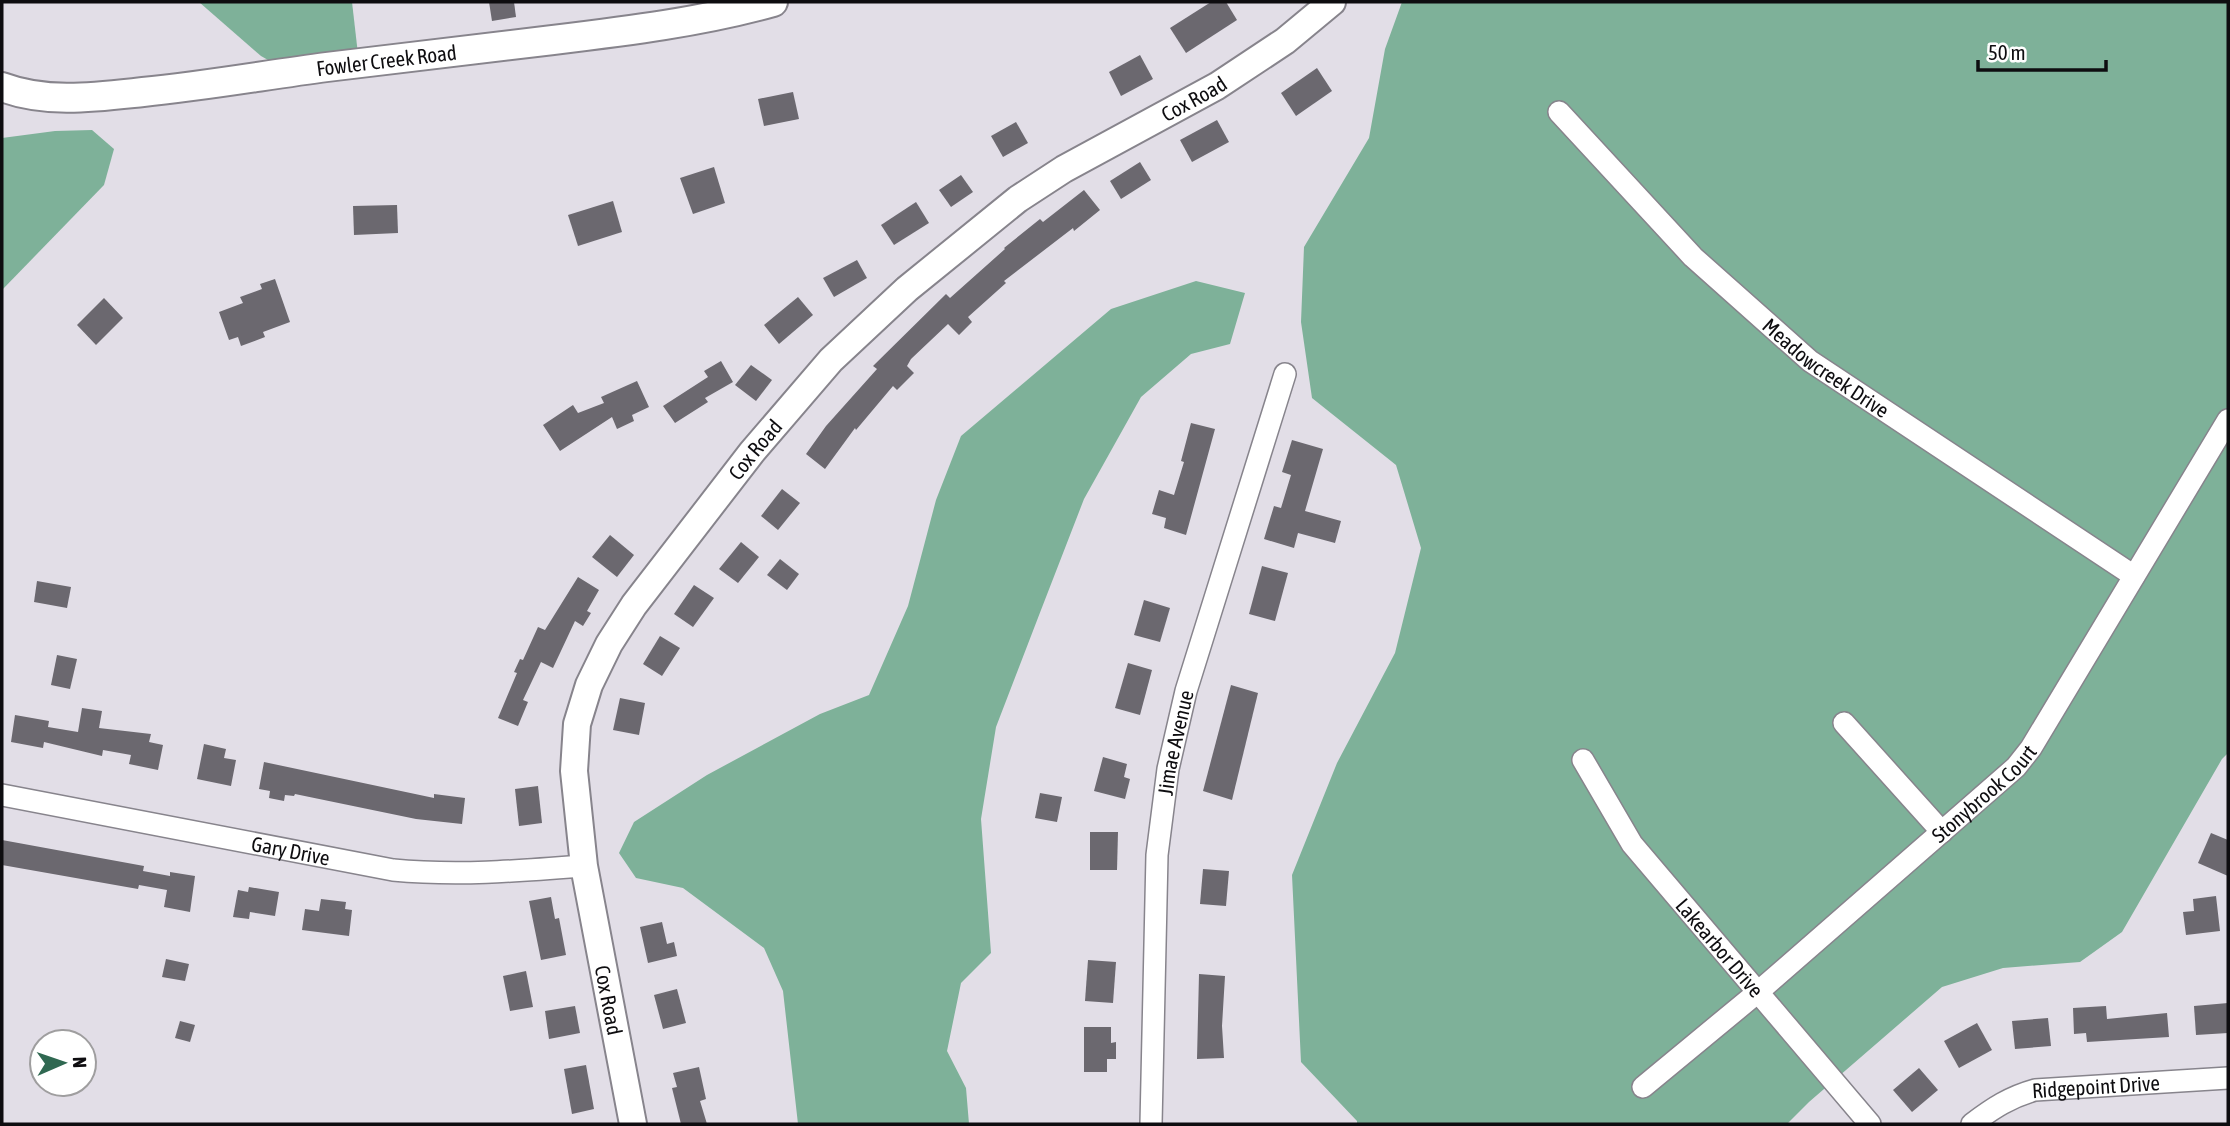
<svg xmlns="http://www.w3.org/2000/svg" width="2230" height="1126" font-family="'Asap Condensed',sans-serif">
<rect width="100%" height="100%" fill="#e2dee7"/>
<!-- forest -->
<g fill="#7eb199">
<path d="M 199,2 L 352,2 L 359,63 L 289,72 L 261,56 Z"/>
<path d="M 1402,2 L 2228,2 L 2228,753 L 2222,759 L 2122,932 L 2080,962 L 2003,968 L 1942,987 L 1809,1102 L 1787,1124 L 1357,1124 L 1357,1121 L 1301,1062 L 1292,875 L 1337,763 L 1395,653 L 1421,548 L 1396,465 L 1312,398 L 1301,322 L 1304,247 L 1369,138 L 1385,49 Z"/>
<path d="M 92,130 L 114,149 L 104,185 L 2,290 L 2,138 L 55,131 Z"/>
<path d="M 1196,281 L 1245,293 L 1230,344 L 1191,354 L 1141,397 L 1084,499 L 1041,610 L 996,727 L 981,819 L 991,953 L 961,983 L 947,1051 L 966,1088 L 969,1124 L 798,1124 L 783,991 L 764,948 L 683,888 L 636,878 L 619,853 L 634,822 L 707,775 L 820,714 L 869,695 L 908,606 L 936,500 L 961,436 L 1111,309 Z"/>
</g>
<!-- building -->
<g fill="#6b686f">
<path d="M 489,2 L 514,2 L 516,17 L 492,21 Z"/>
<path d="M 1211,2 L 1226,2 L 1237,20 L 1186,53 L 1170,28 Z"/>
<path d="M 1140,55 L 1153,79 L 1121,96 L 1109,72 Z"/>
<path d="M 1317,68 L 1332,91 L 1296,116 L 1281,93 Z"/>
<path d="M 793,92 L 799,119 L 764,126 L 758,99 Z"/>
<path d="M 1217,120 L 1229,142 L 1192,162 L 1180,140 Z"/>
<path d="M 1016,122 L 1028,143 L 1003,157 L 991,136 Z"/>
<path d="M 1140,162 L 1151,180 L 1121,199 L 1110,181 Z"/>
<path d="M 714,167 L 725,203 L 693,214 L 680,178 Z"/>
<path d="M 961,175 L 973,192 L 951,207 L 939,190 Z"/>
<path d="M 1084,190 L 1100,210 L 1074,231 L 1073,228 L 1004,281 L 1006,283 L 968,317 L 972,322 L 959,335 L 948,324 L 911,359 L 907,366 L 914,373 L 897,390 L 893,386 L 856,430 L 855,428 L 825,469 L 806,454 L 826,426 L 877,369 L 873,366 L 946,294 L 950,298 L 1005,249 L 1004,248 L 1040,219 L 1043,222 Z"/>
<path d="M 613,201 L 622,232 L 578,246 L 568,215 Z"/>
<path d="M 916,202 L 929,223 L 894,245 L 881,225 Z"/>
<path d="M 397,205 L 398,233 L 354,235 L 353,206 Z"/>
<path d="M 857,260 L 867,278 L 834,297 L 823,278 Z"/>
<path d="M 275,279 L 290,322 L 263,332 L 265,337 L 241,346 L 238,337 L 229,340 L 219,312 L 243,303 L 240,297 L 262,289 L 260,284 Z"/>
<path d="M 798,297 L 813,315 L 779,344 L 764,325 Z"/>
<path d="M 104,298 L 123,318 L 96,345 L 77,325 Z"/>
<path d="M 721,361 L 733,382 L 705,398 L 708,402 L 675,423 L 663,406 L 708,377 L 704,371 Z"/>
<path d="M 751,365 L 772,380 L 756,401 L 735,385 Z"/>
<path d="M 637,381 L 649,407 L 632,415 L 634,421 L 617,429 L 612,417 L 560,451 L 543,425 L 573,405 L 578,413 L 604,403 L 601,397 Z"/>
<path d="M 1191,423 L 1215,429 L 1186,535 L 1164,528 L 1166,518 L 1152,514 L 1159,490 L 1174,495 L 1184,462 L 1181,461 Z"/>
<path d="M 1292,440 L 1323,449 L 1305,511 L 1341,521 L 1335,543 L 1298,533 L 1294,548 L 1264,539 L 1274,506 L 1281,508 L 1291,475 L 1282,472 Z"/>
<path d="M 782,489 L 800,503 L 778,530 L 761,516 Z"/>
<path d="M 610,535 L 634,555 L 617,577 L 592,557 Z"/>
<path d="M 741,542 L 759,557 L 738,583 L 719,569 Z"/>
<path d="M 780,559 L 799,574 L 787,590 L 767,575 Z"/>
<path d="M 1262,566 L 1288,573 L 1275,621 L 1249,614 Z"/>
<path d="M 578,577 L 599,590 L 587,611 L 591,613 L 583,626 L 575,621 L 553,668 L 541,662 L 523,700 L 528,702 L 518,726 L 498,718 L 517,673 L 514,672 L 520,659 L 523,660 L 538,627 L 545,630 Z"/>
<path d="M 37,581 L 71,587 L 67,608 L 34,602 Z"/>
<path d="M 694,585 L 714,598 L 693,627 L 674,614 Z"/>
<path d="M 1144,600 L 1170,608 L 1160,642 L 1134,635 Z"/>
<path d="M 660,636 L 680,648 L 662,676 L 643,664 Z"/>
<path d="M 57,655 L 77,659 L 70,689 L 51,685 Z"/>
<path d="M 1128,663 L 1152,670 L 1140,715 L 1115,708 Z"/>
<path d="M 1231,685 L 1258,693 L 1232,800 L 1203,791 Z"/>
<path d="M 620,698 L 645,703 L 639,735 L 613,730 Z"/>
<path d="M 82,708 L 102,711 L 99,728 L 151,734 L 149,742 L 163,745 L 158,770 L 129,764 L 131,755 L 103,750 L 102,756 L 44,742 L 43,748 L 11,742 L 15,715 L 49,721 L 48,727 L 78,732 Z"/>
<path d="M 204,744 L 226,749 L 224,758 L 236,760 L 231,786 L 197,779 Z"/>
<path d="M 1103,757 L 1127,764 L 1124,777 L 1130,779 L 1125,799 L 1094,791 Z"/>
<path d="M 264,762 L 434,798 L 434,794 L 465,798 L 462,824 L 416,819 L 295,794 L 294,796 L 285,795 L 284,801 L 269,798 L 270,791 L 259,789 Z"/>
<path d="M 538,786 L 542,823 L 519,826 L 515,789 Z"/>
<path d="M 1040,793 L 1062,797 L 1057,822 L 1035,818 Z"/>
<path d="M 1090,832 L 1118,832 L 1117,870 L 1090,870 Z"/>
<path d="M 2211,833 L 2228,840 L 2228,876 L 2198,863 Z"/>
<path d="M 2,840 L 144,866 L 143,871 L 170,876 L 170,872 L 195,876 L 190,912 L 164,907 L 167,890 L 139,885 L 138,889 L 2,865 Z"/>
<path d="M 1203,869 L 1229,871 L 1226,906 L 1200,904 Z"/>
<path d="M 249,887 L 279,892 L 275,916 L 250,912 L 249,919 L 233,917 L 238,890 L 248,892 Z"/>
<path d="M 2216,896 L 2220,931 L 2186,935 L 2183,912 L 2194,911 L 2193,899 Z"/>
<path d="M 551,897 L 555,919 L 559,918 L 566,955 L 541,960 L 529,901 Z"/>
<path d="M 321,899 L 346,902 L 345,909 L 352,910 L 349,936 L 302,930 L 305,909 L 319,911 Z"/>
<path d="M 662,922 L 667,944 L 674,942 L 677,956 L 648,963 L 640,927 Z"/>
<path d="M 166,959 L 189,964 L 185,981 L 162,977 Z"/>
<path d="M 1088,960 L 1116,962 L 1113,1003 L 1085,1001 Z"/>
<path d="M 526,971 L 533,1007 L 510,1011 L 503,976 Z"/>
<path d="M 1199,974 L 1225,976 L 1222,1026 L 1224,1058 L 1197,1059 Z"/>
<path d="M 677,989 L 686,1023 L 663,1029 L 654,995 Z"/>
<path d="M 2228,1003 L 2228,1033 L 2196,1035 L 2194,1006 Z"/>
<path d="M 575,1006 L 580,1033 L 549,1039 L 545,1011 Z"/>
<path d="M 2106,1006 L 2107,1019 L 2167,1013 L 2169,1037 L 2087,1042 L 2086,1033 L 2074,1034 L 2073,1008 Z"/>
<path d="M 2048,1018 L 2051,1046 L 2015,1049 L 2012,1021 Z"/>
<path d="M 180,1021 L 195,1025 L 190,1042 L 175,1038 Z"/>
<path d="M 1977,1023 L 1992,1050 L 1959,1068 L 1944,1041 Z"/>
<path d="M 1084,1027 L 1111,1027 L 1111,1043 L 1116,1042 L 1116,1059 L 1107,1059 L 1107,1072 L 1084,1072 Z"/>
<path d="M 586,1065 L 594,1109 L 572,1114 L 564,1069 Z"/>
<path d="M 699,1067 L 706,1099 L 700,1101 L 707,1124 L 681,1124 L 672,1088 L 677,1087 L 673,1073 Z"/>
<path d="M 1919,1068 L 1938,1090 L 1912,1112 L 1893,1090 Z"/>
</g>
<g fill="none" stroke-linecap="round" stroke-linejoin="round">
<!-- minor casing -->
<g stroke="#87848c" stroke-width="24">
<g id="minor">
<path id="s1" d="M 1559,112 L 1693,257 L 1810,361 L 2134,576"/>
<path d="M 1844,723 L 1942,832"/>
<path id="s2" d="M 1583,760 L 1632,844 L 1870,1124"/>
<path id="s3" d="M 2,795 L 393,870 C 457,876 519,871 584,866"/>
<path id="s4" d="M 1643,1087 L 1758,992 L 2016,767 L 2031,748 L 2228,420"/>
<path id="s5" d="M 1151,1124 L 1157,855 L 1168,769 L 1186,691 L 1285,374"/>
<path id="s6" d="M 1972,1124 C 1993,1108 2010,1097 2035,1090 L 2228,1078"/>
</g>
</g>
<!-- tertiary casing -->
<g stroke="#87848c" stroke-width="30">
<g id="tertiary">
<path id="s7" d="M 633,1124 L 584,866 L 574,771 L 577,724 L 589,685 L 609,644 L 634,605 L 752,452 L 831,360 L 907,289 L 1018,199 L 1064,169 L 1217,86 L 1285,41 L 1332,2"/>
</g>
</g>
<!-- secondary casing -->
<g stroke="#87848c" stroke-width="32">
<g id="secondary">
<path id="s8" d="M 2,87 C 47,104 96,97 143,92 C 205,86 266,75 327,67 C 403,58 478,49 553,40 C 627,31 701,22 773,2"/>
</g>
</g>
<!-- minor -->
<use href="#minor" stroke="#fff" stroke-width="21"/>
<!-- tertiary -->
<use href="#tertiary" stroke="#fff" stroke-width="26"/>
<!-- secondary -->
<use href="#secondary" stroke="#fff" stroke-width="28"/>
</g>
<g text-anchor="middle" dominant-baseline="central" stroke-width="7" stroke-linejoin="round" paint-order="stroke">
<!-- street labels -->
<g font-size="21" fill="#0e0d10" stroke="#fff">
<text stroke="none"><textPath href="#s8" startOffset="388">Fowler Creek Road</textPath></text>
<text stroke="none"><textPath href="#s7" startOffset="1302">Cox Road</textPath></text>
<text stroke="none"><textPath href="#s1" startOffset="371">Meadowcreek Drive</textPath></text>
<text stroke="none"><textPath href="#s7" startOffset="735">Cox Road</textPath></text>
<text stroke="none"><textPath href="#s5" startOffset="383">Jimae Avenue</textPath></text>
<text stroke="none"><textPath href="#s4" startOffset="450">Stonybrook Court</textPath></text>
<text stroke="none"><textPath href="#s3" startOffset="294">Gary Drive</textPath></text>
<text stroke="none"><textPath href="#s2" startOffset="233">Lakearbor Drive</textPath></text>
<text transform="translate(609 1000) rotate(79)">Cox Road</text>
<text stroke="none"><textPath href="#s6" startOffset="133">Ridgepoint Drive</textPath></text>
</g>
</g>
<!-- border -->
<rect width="2230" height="1126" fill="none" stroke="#0e0d10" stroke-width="7"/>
<!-- north arrow -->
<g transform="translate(63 1063) rotate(88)"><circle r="33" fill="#ffffff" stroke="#9f9e9f" stroke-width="2"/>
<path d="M0-5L12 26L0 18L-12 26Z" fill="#2f6851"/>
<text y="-10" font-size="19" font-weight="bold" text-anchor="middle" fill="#0e0d10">N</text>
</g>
<!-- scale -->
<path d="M1978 60v10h128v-10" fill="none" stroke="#0e0d10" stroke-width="3.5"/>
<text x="1988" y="60" font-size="21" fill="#0e0d10" stroke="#ffffff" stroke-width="5" paint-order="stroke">50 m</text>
</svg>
